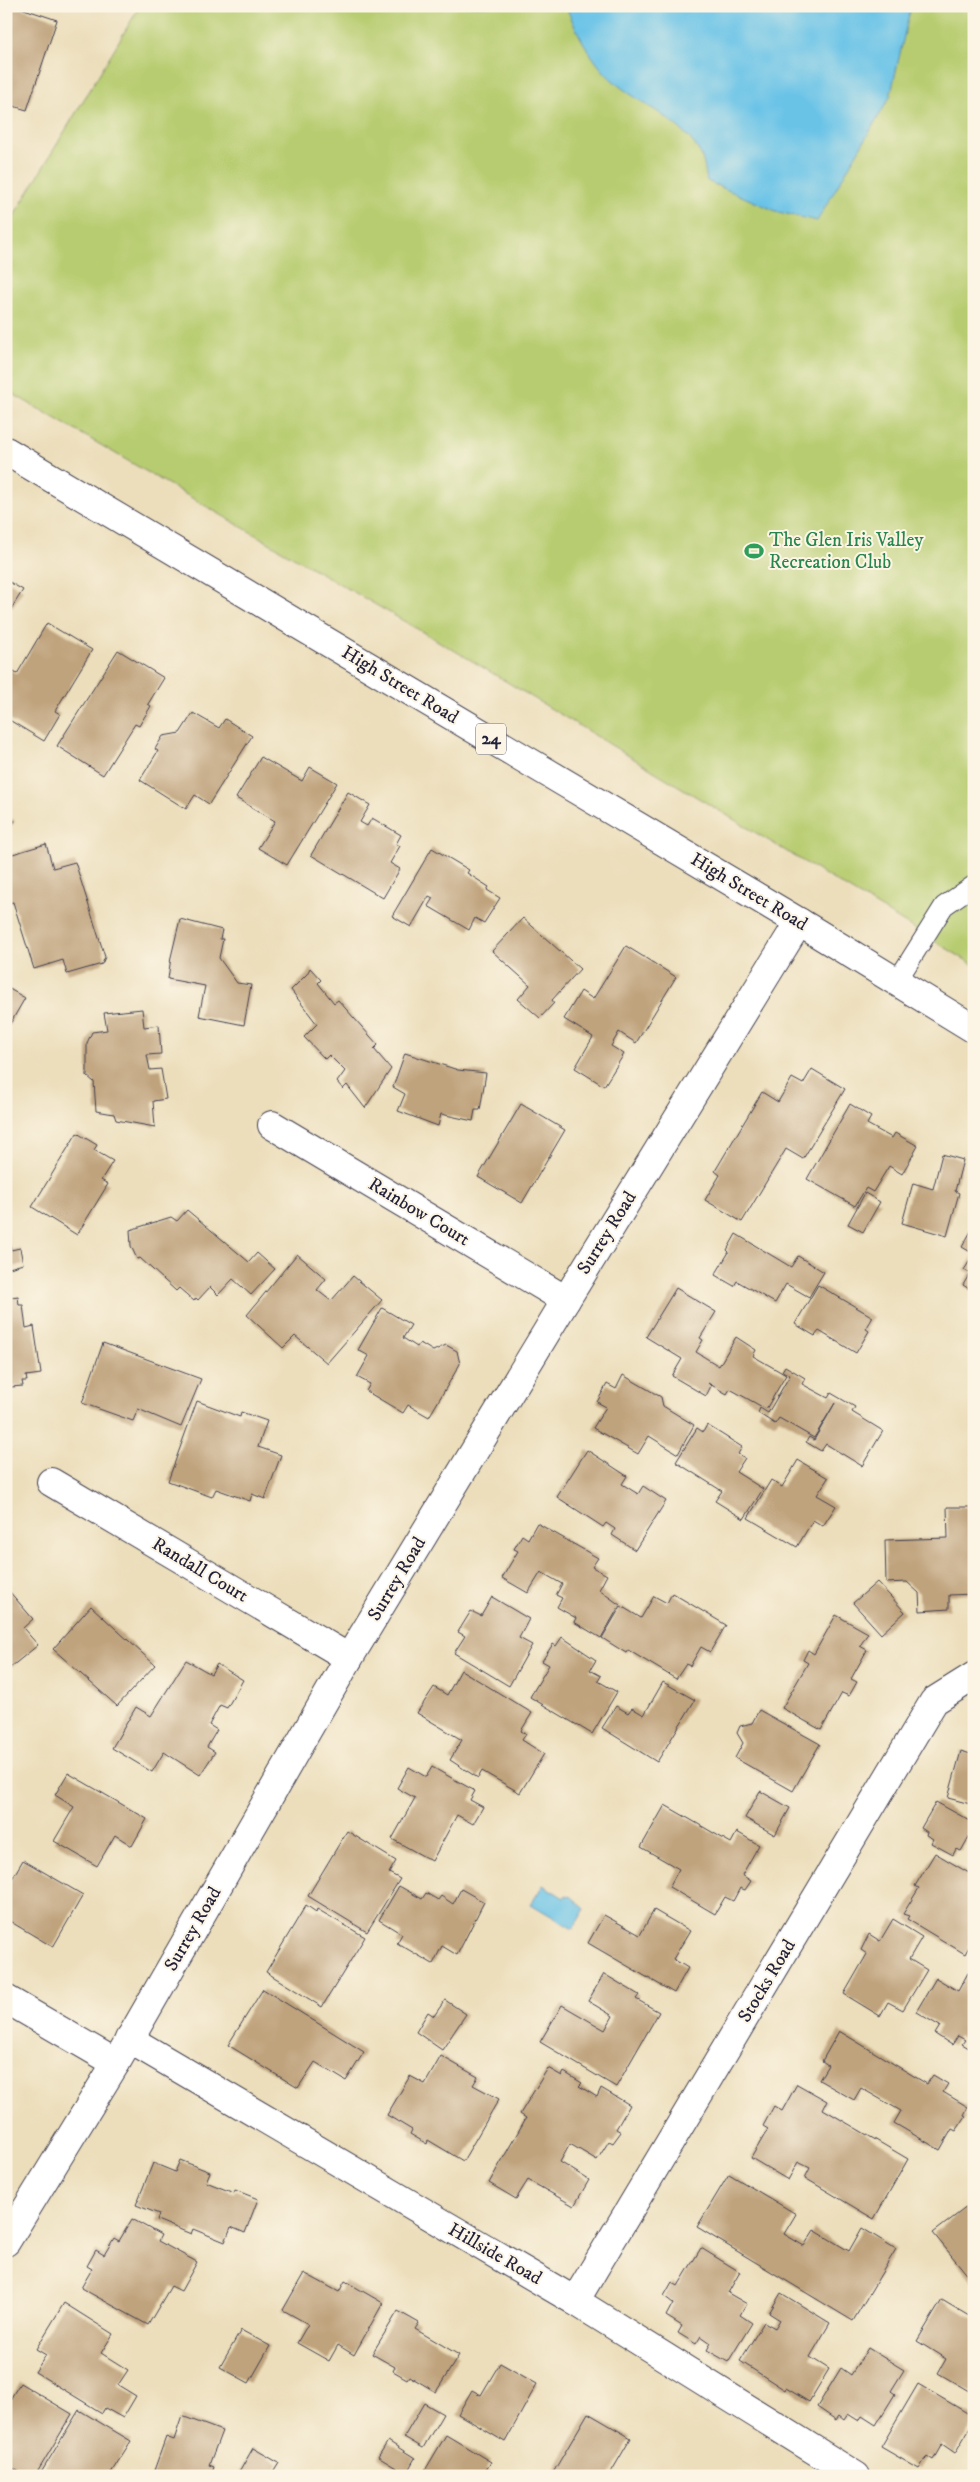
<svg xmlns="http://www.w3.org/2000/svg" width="980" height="2482" font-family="'IM FELL DW Pica',serif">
<rect width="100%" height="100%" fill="#fcf5e5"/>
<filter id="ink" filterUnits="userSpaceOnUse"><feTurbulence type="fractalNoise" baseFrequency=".02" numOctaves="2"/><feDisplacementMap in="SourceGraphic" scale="10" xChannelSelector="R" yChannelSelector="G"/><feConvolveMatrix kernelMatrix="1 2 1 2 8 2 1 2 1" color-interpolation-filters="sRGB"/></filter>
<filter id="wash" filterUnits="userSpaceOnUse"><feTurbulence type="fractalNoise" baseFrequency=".0096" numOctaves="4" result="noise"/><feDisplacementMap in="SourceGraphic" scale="20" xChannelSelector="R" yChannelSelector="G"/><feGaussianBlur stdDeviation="1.12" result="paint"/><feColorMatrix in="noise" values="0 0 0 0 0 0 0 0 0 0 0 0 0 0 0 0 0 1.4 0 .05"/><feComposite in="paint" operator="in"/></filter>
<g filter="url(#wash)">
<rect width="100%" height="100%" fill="#ecdebb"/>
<!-- green -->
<path fill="#b7cc70" stroke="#6c7756" d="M 140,6 L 974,6 L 974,965 L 469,659 L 6,390 L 6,229 Z"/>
<!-- water -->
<g fill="#69c3e7" stroke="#467291">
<path d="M 566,6 L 911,6 L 890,97 L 817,221 L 778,212 L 707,181 C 705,171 704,159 699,151 C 677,115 633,103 605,73 C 588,54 575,29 566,6 Z"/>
<path d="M 543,1885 L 564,1898 L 566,1895 L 572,1897 L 585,1909 L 573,1929 L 531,1904 Z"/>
</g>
<g id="blocks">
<!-- building -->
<g fill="#bfa37d">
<path d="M 6,6 L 15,6 L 57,20 L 27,110 L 6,104 Z"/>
<path d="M 6,580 L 23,590 L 6,617 Z"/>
<path d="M 47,623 L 92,650 L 55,711 L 60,714 L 44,741 L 6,718 L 6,667 L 17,674 Z"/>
<path d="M 118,650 L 164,678 L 148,704 L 151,706 L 139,726 L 135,724 L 103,775 L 57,746 Z"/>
<path d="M 193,713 L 219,728 L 225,719 L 252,736 L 209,804 L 195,795 L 186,809 L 140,780 L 158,751 L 155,749 L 163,736 L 180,733 Z"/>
<path d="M 261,757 L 302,781 L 310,767 L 337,783 L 287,865 L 258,848 L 275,821 L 236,798 Z"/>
<path d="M 348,792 L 370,805 L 360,822 L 367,826 L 372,818 L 401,835 L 396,844 L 400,846 L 390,863 L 400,869 L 383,898 L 311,855 Z"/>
<path d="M 6,814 L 15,821 L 6,833 Z"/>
<path d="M 46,844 L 53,868 L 75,862 L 105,957 L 102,964 L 67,974 L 63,960 L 34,969 L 13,902 L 8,903 L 6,897 L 6,856 Z"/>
<path d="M 432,848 L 469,870 L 467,873 L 489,887 L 487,890 L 500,898 L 484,923 L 475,918 L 469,930 L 428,906 L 433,898 L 429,896 L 411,927 L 392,916 Z"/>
<path d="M 523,918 L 580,969 L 552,1000 L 554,1003 L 540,1018 L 518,999 L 530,985 L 492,951 Z"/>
<path d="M 180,919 L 222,930 L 220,939 L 223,939 L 219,958 L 237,983 L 251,985 L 244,1025 L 199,1016 L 205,986 L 168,979 L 171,957 Z"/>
<path d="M 626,946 L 676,977 L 636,1043 L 619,1032 L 611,1046 L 624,1054 L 604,1086 L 575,1068 L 593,1037 L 564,1019 L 581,991 L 593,999 Z"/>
<path d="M 310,968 L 321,980 L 318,983 L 334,1003 L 338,1000 L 378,1045 L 374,1049 L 391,1069 L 365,1108 L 347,1085 L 343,1089 L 337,1082 L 345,1071 L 329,1055 L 325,1059 L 304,1037 L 317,1024 L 291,990 L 307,974 Z"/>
<path d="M 6,987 L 25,998 L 6,1031 Z"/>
<path d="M 142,1009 L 144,1027 L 159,1025 L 161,1054 L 147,1055 L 150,1070 L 161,1069 L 166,1099 L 153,1101 L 155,1127 L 116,1120 L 114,1114 L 96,1111 L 94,1082 L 87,1076 L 87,1043 L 92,1032 L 107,1030 L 104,1013 Z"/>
<path d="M 405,1053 L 458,1070 L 486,1073 L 480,1110 L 475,1110 L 473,1121 L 441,1114 L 438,1126 L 398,1111 L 405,1094 L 393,1087 Z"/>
<path d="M 812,1069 L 845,1089 L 803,1159 L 786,1149 L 742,1222 L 705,1200 L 720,1175 L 715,1171 L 762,1092 L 778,1102 L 792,1078 L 803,1084 Z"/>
<path d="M 521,1104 L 565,1130 L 522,1203 L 478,1177 Z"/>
<path d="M 850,1104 L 871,1117 L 867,1124 L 892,1138 L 895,1133 L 918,1146 L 902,1174 L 889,1166 L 873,1192 L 866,1188 L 855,1206 L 807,1179 Z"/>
<path d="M 77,1133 L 97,1145 L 94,1150 L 113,1161 L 101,1180 L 108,1184 L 77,1235 L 32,1207 Z"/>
<path d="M 942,1154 L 963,1160 L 955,1191 L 959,1193 L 947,1236 L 902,1223 L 913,1183 L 933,1189 Z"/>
<path d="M 865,1193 L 880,1202 L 863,1232 L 848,1224 Z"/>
<path d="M 187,1210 L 249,1262 L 257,1253 L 275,1269 L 251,1295 L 233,1279 L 218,1295 L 210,1287 L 198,1300 L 196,1298 L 194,1301 L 179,1288 L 176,1291 L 140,1258 L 137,1259 L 131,1246 L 130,1230 L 171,1217 L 177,1221 Z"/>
<path d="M 6,1226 L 11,1250 L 20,1248 L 23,1264 L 6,1269 Z"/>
<path d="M 974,1226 L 974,1292 L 963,1285 L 970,1273 L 964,1270 L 974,1254 L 962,1247 Z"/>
<path d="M 736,1234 L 791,1267 L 798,1256 L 824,1272 L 809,1297 L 786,1284 L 775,1303 L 737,1281 L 734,1286 L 715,1275 L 729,1252 L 727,1250 Z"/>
<path d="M 297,1254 L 326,1279 L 317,1290 L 331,1301 L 353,1276 L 382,1300 L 327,1363 L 295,1336 L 283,1348 L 247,1315 Z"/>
<path d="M 6,1273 L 10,1292 L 6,1292 Z"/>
<path d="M 818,1285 L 873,1317 L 866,1329 L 869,1331 L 856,1353 L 819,1331 L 815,1336 L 795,1324 Z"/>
<path d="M 676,1288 L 716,1312 L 700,1338 L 703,1340 L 696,1352 L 719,1366 L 736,1337 L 756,1350 L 753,1356 L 786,1375 L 766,1409 L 730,1389 L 727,1394 L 708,1383 L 711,1386 L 706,1396 L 672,1376 L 682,1359 L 646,1337 Z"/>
<path d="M 18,1296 L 19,1305 L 23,1305 L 26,1328 L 34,1326 L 41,1374 L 26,1376 L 27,1381 L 22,1381 L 23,1386 L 11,1387 L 10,1384 L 6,1384 L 6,1298 Z"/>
<path d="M 382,1308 L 411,1325 L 403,1338 L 417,1347 L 420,1343 L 433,1351 L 446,1345 L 457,1351 L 460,1364 L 429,1417 L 408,1405 L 403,1413 L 366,1391 L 370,1384 L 357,1377 L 369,1356 L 358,1350 Z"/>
<path d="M 103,1343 L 201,1379 L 181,1427 L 138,1409 L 133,1421 L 82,1403 Z"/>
<path d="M 785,1366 L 805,1378 L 802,1384 L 828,1398 L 831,1393 L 855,1407 L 852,1412 L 883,1431 L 862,1466 L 826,1444 L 821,1451 L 806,1442 L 809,1437 L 814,1440 L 835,1403 L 814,1438 L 779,1418 L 775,1424 L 758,1413 L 760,1408 L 768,1413 L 790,1375 L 782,1371 Z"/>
<path d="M 623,1375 L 661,1397 L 663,1406 L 694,1425 L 678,1454 L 649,1436 L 638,1454 L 593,1428 L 606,1407 L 597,1402 L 607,1384 L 616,1389 Z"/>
<path d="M 197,1401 L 240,1417 L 241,1412 L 267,1421 L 258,1447 L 281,1455 L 265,1499 L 252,1494 L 250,1501 L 216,1489 L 212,1497 L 168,1481 Z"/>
<path d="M 707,1425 L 742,1447 L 738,1454 L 745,1458 L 736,1472 L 763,1489 L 744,1519 L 715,1501 L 722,1491 L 676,1462 L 697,1428 L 703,1432 Z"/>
<path d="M 587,1450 L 627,1476 L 622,1484 L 638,1494 L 643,1486 L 666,1501 L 635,1550 L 612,1535 L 615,1529 L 606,1523 L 603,1527 L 557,1497 Z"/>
<path d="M 798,1460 L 828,1478 L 817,1495 L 836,1506 L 823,1526 L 813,1520 L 797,1547 L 748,1518 L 771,1480 L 782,1487 Z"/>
<path d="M 947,1507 L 974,1507 L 974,1594 L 949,1595 L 949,1609 L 920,1611 L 919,1593 L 907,1582 L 886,1583 L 885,1540 L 948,1538 Z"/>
<path d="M 537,1523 L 598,1558 L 592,1567 L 607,1575 L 599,1590 L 620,1605 L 601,1638 L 574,1622 L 576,1618 L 557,1607 L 562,1598 L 556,1595 L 562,1584 L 541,1572 L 528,1593 L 502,1578 L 518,1551 L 514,1549 L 522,1535 L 528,1539 Z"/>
<path d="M 877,1582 L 905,1612 L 881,1634 L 853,1603 Z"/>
<path d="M 9,1591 L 33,1619 L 23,1628 L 38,1645 L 6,1671 L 6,1593 Z"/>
<path d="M 672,1593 L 726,1625 L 710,1652 L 701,1647 L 690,1666 L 686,1664 L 676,1679 L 628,1650 L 626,1653 L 602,1638 L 621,1606 L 641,1618 L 654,1596 L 667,1603 Z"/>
<path d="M 492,1597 L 529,1619 L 519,1638 L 532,1645 L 509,1686 L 454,1653 L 465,1636 L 458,1632 L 471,1611 L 481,1616 Z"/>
<path d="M 91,1606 L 155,1665 L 117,1706 L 53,1649 Z"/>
<path d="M 836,1615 L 868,1633 L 860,1646 L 867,1650 L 851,1679 L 857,1682 L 849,1696 L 842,1693 L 821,1730 L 782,1708 L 808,1663 L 803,1660 L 808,1650 L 814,1654 Z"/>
<path d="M 562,1637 L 596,1660 L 590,1670 L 601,1676 L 598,1681 L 617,1692 L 592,1734 L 530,1697 L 549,1665 L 542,1661 L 553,1644 L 556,1646 Z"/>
<path d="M 186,1660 L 211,1674 L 217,1664 L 243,1680 L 227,1708 L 220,1705 L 209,1725 L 217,1730 L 207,1747 L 215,1752 L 200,1775 L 164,1752 L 152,1772 L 112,1748 L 136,1707 L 151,1716 Z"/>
<path d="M 461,1670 L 532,1713 L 521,1731 L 526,1734 L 522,1740 L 544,1754 L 520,1793 L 482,1771 L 478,1778 L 450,1760 L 462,1740 L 417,1713 L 434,1687 L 447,1695 Z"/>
<path d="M 663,1682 L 695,1700 L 657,1762 L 602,1728 L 616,1706 L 628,1713 L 632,1708 L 644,1715 Z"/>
<path d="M 759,1710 L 820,1744 L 793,1791 L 735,1758 L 743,1743 L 737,1733 L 740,1726 L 752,1723 Z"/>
<path d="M 961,1751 L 974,1755 L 974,1805 L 948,1798 Z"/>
<path d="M 409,1767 L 426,1777 L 432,1767 L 475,1791 L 470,1800 L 483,1807 L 473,1824 L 457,1815 L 432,1861 L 392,1839 L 415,1798 L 397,1788 Z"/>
<path d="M 68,1773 L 147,1819 L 132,1846 L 115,1835 L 97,1866 L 54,1841 L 74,1807 L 55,1795 Z"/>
<path d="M 760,1791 L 790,1808 L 775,1835 L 745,1818 Z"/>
<path d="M 936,1802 L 974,1823 L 974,1828 L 961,1851 L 956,1849 L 953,1855 L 931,1843 L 933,1839 L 926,1835 L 927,1832 L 921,1828 Z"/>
<path d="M 665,1805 L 731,1843 L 737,1832 L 759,1845 L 742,1875 L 751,1881 L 745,1890 L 740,1888 L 733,1901 L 725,1897 L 715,1914 L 669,1887 L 679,1869 L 641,1847 Z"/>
<path d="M 347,1831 L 396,1861 L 389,1873 L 400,1879 L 367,1932 L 308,1896 Z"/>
<path d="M 935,1853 L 974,1876 L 974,1948 L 970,1945 L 965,1954 L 907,1919 L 909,1916 L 903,1914 L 919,1888 L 915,1886 Z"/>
<path d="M 23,1860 L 83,1895 L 53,1947 L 6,1919 L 6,1889 Z"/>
<path d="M 399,1886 L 422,1899 L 426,1893 L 438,1900 L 441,1896 L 453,1904 L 461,1889 L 484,1902 L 457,1955 L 442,1946 L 433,1964 L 397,1943 L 402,1934 L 379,1920 Z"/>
<path d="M 306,1905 L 316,1912 L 317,1909 L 365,1937 L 322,2007 L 266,1972 Z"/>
<path d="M 654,1910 L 690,1931 L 673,1959 L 688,1968 L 674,1993 L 588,1943 L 604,1915 L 640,1935 Z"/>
<path d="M 893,1919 L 922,1937 L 909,1959 L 927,1970 L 903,2010 L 888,2002 L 880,2016 L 844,1994 L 867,1954 L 861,1950 L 869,1934 L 880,1941 Z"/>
<path d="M 968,1973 L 974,1977 L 974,2051 L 962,2044 L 965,2040 L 958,2036 L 952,2045 L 935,2034 L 940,2026 L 916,2012 L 936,1978 L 958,1991 Z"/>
<path d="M 604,1974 L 639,1995 L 636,1999 L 659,2012 L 616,2087 L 540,2042 L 562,2005 L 605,2030 L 613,2016 L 588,2001 Z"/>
<path d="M 263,1989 L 364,2052 L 346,2081 L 315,2062 L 298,2088 L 228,2045 Z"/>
<path d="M 445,2000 L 466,2014 L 442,2050 L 416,2032 L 428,2012 L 434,2016 Z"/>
<path d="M 839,2031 L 927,2084 L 933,2075 L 948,2084 L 943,2092 L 968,2107 L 964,2115 L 966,2116 L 956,2131 L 952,2129 L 940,2150 L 894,2123 L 901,2111 L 861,2088 L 854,2100 L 819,2080 L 828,2065 L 822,2061 Z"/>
<path d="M 441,2056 L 478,2077 L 473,2085 L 499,2099 L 463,2161 L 428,2140 L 427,2144 L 410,2134 L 412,2130 L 387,2115 L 410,2076 L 425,2084 Z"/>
<path d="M 548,2068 L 562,2076 L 564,2072 L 582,2083 L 579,2086 L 597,2097 L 601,2088 L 630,2105 L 616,2129 L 621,2132 L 613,2143 L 609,2141 L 597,2160 L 570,2144 L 560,2162 L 589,2180 L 574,2206 L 528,2180 L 516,2199 L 489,2183 L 526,2118 L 520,2114 Z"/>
<path d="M 797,2084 L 827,2101 L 823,2109 L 908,2159 L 874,2219 L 805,2178 L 810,2168 L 798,2162 L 788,2180 L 751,2158 L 768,2129 L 763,2126 L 774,2106 L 782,2111 Z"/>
<path d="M 180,2160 L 210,2172 L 206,2182 L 234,2193 L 235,2190 L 258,2199 L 245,2233 L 231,2227 L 225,2242 L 193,2229 L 191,2234 L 157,2220 L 159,2214 L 136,2205 L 153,2163 L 175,2172 Z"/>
<path d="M 729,2174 L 796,2214 L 784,2234 L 804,2246 L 814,2230 L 849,2251 L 862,2228 L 896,2249 L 853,2321 L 697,2227 Z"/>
<path d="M 972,2203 L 974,2205 L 974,2283 L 933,2233 Z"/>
<path d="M 132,2219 L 161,2235 L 158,2241 L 197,2262 L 181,2291 L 171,2286 L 148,2325 L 81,2288 L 92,2269 L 87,2266 L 96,2250 L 104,2255 L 114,2238 L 119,2241 Z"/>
<path d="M 701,2248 L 740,2272 L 728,2293 L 747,2304 L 740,2315 L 752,2323 L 728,2362 L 707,2350 L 711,2343 L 701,2336 L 696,2344 L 678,2333 L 682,2326 L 666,2316 L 673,2303 L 664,2296 L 672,2282 L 678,2286 Z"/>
<path d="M 304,2273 L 339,2292 L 345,2281 L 383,2303 L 354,2355 L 338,2345 L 329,2361 L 297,2343 L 308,2324 L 283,2310 Z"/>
<path d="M 781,2293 L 830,2323 L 810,2357 L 829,2369 L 809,2402 L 786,2388 L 785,2390 L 740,2361 L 764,2322 L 775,2328 L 780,2320 L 769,2313 Z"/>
<path d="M 942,2300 L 974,2319 L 974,2394 L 938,2373 L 946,2359 L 917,2341 Z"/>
<path d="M 64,2303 L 113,2334 L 101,2353 L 128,2370 L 118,2385 L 136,2396 L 123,2418 L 105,2408 L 102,2413 L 35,2372 L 46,2355 L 36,2349 Z"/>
<path d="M 398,2311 L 419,2323 L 415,2329 L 459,2355 L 436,2392 L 409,2376 L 407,2379 L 393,2371 L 395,2367 L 372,2354 Z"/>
<path d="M 241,2330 L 270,2346 L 249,2383 L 220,2367 Z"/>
<path d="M 868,2348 L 904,2370 L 891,2391 L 895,2394 L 876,2425 L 862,2416 L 859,2421 L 848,2414 L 844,2420 L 839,2416 L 836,2420 L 817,2407 L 841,2368 L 851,2375 Z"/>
<path d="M 500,2363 L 537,2384 L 505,2442 L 458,2414 L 472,2390 L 481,2395 Z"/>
<path d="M 20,2383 L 72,2414 L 35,2476 L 26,2476 L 8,2465 L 6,2467 L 6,2406 Z"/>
<path d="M 918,2384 L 974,2417 L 974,2421 L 955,2453 L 942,2444 L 933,2460 L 927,2456 L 919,2469 L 881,2447 Z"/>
<path d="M 424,2403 L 443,2414 L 423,2448 L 404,2437 Z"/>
<path d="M 79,2410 L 131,2441 L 109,2476 L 39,2476 Z"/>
<path d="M 588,2413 L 631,2438 L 610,2474 L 612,2476 L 551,2476 Z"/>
<path d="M 182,2416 L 222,2431 L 209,2465 L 214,2467 L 211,2476 L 152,2476 L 166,2437 L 174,2440 Z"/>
<path d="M 446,2435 L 491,2462 L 486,2470 L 496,2476 L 431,2476 L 424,2472 Z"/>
<path d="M 388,2441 L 415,2458 L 406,2474 L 378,2457 Z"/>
<path d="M 253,2448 L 279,2463 L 271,2476 L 237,2476 Z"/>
</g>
</g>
</g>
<g filter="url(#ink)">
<use href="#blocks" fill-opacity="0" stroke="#403e4e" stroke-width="1"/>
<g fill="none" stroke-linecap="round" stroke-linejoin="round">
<!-- service casing -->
<g stroke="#403e4e" stroke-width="21">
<path id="service" d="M 897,981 L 944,906 L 974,885"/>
</g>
<!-- minor casing -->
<g stroke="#403e4e" stroke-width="30">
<g id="minor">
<path d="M 272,1125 L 566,1300"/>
<path d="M 51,1482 L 349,1658"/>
<path d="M 6,1999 L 116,2063"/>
<path d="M 129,2039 L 575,2301 L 856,2476"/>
<path d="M 6,2242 L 116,2063 L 349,1658 L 566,1300 L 799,922"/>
<path d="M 575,2301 L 934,1701 L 974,1676"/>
</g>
</g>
<!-- primary casing -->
<g stroke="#403e4e" stroke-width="30">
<path id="primary" d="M 6,451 L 799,922 L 974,1029"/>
</g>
<!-- service -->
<use href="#service" stroke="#fff" stroke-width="19"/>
<!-- minor -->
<use href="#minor" stroke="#fff" stroke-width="28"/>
<!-- primary -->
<use href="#primary" stroke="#fff" stroke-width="28"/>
</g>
</g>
<!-- icons -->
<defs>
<g id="stadium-bare" transform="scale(1.5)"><path d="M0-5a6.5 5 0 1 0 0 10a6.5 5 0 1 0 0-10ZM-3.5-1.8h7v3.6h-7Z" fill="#2e9e5b" stroke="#fcf5e5" stroke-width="2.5" paint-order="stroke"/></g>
</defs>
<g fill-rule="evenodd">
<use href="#stadium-bare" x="754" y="551"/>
</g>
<g text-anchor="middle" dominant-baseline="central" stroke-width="4" stroke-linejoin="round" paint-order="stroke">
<!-- shield labels -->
<rect fill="#fcf5e5" stroke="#63616e" stroke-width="1" x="476" y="723.5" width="30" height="31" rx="4"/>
<g font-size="18" font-weight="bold" fill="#22223b">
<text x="491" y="739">24</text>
</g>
<!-- leisure labels -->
<g font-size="19" fill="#27864d" stroke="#fcf5e5" text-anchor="start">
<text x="769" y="540">The Glen Iris Valley<tspan x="769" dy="22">Recreation Club</tspan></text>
</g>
<!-- street labels -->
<g font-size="19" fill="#22223b" stroke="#fcf5e5">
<text transform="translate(400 685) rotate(31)">High Street Road</text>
<text transform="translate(749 892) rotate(31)">High Street Road</text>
<text transform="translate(419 1212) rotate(31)">Rainbow Court</text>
<text transform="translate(607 1233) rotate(-58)">Surrey Road</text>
<text transform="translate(200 1570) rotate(31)">Randall Court</text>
<text transform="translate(397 1579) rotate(-59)">Surrey Road</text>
<text transform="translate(193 1929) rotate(-60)">Surrey Road</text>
<text transform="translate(767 1981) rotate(-59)">Stocks Road</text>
<text transform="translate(495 2254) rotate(30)">Hillside Road</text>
</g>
</g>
<!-- margin -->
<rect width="980" height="2482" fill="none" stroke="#fcf5e5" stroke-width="25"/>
</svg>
